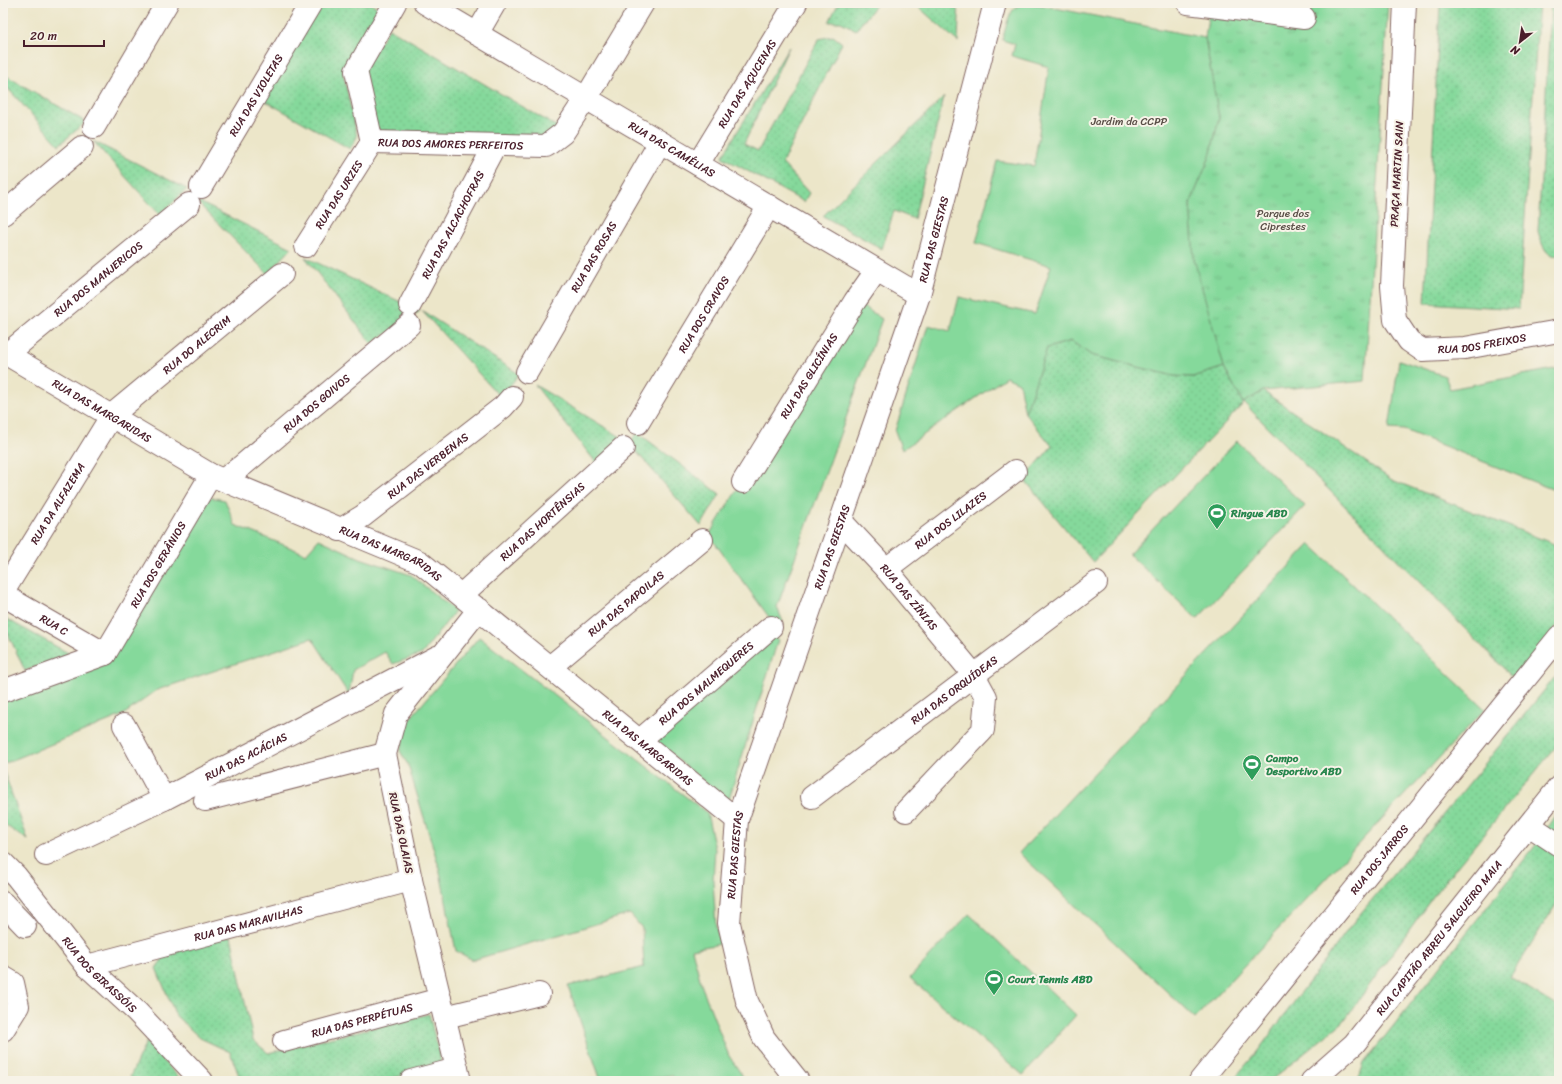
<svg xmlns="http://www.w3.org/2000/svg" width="1562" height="1084" font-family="Sriracha,sans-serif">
<defs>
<pattern id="grass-dots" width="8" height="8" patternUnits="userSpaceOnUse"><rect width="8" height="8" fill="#85d99b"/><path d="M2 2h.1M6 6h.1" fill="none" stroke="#74ba86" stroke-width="1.8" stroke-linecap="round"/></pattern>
<pattern id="park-tufts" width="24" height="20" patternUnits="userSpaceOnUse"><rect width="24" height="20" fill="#85d99b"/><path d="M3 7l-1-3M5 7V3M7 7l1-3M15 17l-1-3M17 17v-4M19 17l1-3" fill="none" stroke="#74ba86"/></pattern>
</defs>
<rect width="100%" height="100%" fill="#f7f3e8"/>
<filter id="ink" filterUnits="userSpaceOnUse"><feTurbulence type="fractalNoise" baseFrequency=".025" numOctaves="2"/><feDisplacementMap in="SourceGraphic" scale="8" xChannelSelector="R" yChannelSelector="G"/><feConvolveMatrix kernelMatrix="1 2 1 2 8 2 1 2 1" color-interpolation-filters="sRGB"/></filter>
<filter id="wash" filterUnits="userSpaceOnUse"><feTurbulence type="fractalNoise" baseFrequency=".012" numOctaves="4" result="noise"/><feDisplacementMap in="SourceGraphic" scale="16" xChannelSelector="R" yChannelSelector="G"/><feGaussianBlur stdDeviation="0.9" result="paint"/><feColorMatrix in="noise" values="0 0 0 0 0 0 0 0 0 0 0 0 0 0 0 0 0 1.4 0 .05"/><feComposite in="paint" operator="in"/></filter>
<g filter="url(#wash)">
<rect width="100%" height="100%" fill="#ece6c9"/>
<!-- grass -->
<g fill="url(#grass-dots)" stroke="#687c63">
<path d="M 320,3 L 370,3 L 379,8 L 343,72 L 357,137 L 350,149 L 260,98 Z"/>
<path d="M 836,3 L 878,3 L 856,30 L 841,22 L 829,22 L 838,4 Z"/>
<path d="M 914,3 L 955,3 L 959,17 L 958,42 Z"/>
<path d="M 1440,3 L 1539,3 L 1519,309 L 1425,303 Z"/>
<path d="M 1551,3 L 1559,3 L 1559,255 C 1545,259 1541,241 1538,231 Z"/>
<path d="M 389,28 L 559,128 L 546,141 L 375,137 L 361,73 Z"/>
<path d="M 833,36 L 842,43 L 782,163 L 809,193 L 804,202 L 722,157 L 789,47 L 744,144 L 758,151 L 819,39 Z"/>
<path d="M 3,74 L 86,122 L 59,145 L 3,83 Z"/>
<path d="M 944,97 L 914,219 L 894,211 L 882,249 L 823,216 Z"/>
<path d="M 93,141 L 187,189 L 160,215 Z"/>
<path d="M 195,200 L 292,248 L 268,274 Z"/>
<path d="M 305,257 L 420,311 L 372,344 Z"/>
<path d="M 422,311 L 519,374 L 501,398 Z"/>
<path d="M 1071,341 L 1091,355 L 1174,376 L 1193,377 L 1224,367 L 1243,403 L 1263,391 L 1392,480 L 1559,546 L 1559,623 L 1517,682 L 1244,403 L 1093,562 L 1024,479 L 1052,446 L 1025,413 L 1047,348 Z"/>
<path d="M 535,385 L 621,437 L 597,464 Z"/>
<path d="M 638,433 L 720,494 L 701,526 L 634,449 L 623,448 Z"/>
<path d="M 3,617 L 70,654 L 25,671 L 3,623 Z"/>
<path d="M 1559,672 L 1559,743 L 1437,891 L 1343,1022 L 1270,1081 L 1232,1081 L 1257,1052 L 1355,920 L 1462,792 Z"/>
<path d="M 3,769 L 28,840 L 3,824 Z"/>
<path d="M 1559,809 L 1559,900 L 1510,977 L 1559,1007 L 1559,1081 L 1358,1081 L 1364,1063 L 1535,846 Z"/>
<path d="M 231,936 L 253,1040 L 268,1053 L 429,1014 L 442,1066 L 380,1081 L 241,1081 L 230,1052 L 200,1038 L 176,1016 L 156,968 L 168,951 Z"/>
<path d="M 146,1042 L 182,1081 L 137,1081 L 130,1077 Z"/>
</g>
<!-- park -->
<path fill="url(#park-tufts)" stroke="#687c63" d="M 1210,3 L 1388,3 L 1365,381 L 1263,391 L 1243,403 L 1224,367 L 1194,266 L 1190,204 L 1210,156 L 1219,118 L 1205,38 Z"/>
<!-- garden -->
<g fill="#85d99b" stroke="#687c63">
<path d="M 1030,3 L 1205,38 L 1219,118 L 1210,156 L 1190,204 L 1194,259 L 1224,367 L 1193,377 L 1174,376 L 1091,355 L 1071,341 L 1047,348 L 1025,413 L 1019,383 L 1006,377 L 902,450 L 895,431 L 928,325 L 950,331 L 959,297 L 1035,314 L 1051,266 L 976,243 L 997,161 L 1034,166 L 1049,67 L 1012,56 L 1015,44 L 1002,40 C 1008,23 1008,3 1030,3 Z"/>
<path d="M 855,301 L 882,319 L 777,607 L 783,622 L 774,624 L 709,535 Z"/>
<path d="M 1399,360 L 1445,376 L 1450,389 L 1559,368 L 1559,492 L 1404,430 L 1389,429 Z"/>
<path d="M 1237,441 L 1305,506 L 1197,619 L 1129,554 Z"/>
<path d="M 209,497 L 225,500 L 235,525 L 306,554 L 319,539 L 360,558 L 411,575 L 455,611 L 422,654 L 393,664 L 385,652 L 353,670 L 349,695 L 312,638 L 157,690 L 123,715 L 3,764 L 3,699 L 109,659 Z"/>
<path d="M 1310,544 L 1485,709 L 1195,1018 L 1019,853 Z"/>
<path d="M 772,634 L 778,640 L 728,802 L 652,738 Z"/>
<path d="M 479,637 L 707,813 L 715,849 L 713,881 L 716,927 L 720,944 L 692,949 L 702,987 L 729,1056 L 746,1081 L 674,1081 L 672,1075 L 636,1081 L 601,1081 L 568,986 L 644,967 L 642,928 L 630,914 L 473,960 L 456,951 L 439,867 L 408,765 L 400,751 L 407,722 Z"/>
<path d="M 969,914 L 1076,1015 L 1023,1075 L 910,978 Z"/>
</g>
</g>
<g filter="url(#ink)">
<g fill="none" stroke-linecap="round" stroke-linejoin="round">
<!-- minor casing -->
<g stroke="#836562" stroke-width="24">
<g id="minor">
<path id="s1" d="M 395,3 L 356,71 L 372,142 L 546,146 L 563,133 L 586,98 L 643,3"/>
<path id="s2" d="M 425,3 L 919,295"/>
<path d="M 1188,3 L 1304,18"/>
<path id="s3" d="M 1405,3 L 1392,286 L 1395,320 L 1409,341 L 1422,350 L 1465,348 L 1559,331"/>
<path d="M 477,34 L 495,3"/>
<path d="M 94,127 L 167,3"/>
<path id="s4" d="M 698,164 L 796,3"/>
<path id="s5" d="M 201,187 L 311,3"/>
<path d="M 3,214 L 82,147"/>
<path id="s6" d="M 306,246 L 372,142"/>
<path id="s7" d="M 410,305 L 495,145"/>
<path id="s8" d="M 3,352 L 211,475 L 420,562 L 737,820"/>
<path id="s9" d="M 7,354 L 189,204"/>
<path id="s10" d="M 527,372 L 660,142"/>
<path id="s11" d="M 638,423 L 769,206"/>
<path id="s12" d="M 223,480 L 243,465 L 409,325"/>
<path id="s13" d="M 743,482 L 855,301 L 876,271"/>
<path id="s14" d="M 841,521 L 886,569 L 974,675 L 986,697 L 983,730 L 906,811"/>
<path id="s15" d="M 340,530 L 363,516 L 503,407 L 512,397"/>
<path id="s16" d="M 886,569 L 1015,471"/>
<path id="s17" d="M 3,592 L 112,415 L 282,274"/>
<path id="s18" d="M 3,595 L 105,654"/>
<path id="s19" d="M 463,596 L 468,589 L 623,448"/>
<path id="s20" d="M 105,654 L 211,475"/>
<path id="s21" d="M 550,667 L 702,540"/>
<path d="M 3,691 L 105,654"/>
<path d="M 124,725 L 164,799"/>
<path id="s22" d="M 640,740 L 771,627"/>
<path id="s23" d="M 812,797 L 1096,583"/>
<path d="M 205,800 L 385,754"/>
<path d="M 1529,825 L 1559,845"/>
<path id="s24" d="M 46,855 L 164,799 L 437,657"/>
<path id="s25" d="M 3,863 L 16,876 L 87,966 L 137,1012 L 202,1081"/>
<path d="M 3,903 L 25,926"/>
<path id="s26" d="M 87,966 L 411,880"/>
<path d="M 3,977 L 13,983 L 18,1006 L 3,1030"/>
<path d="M 445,1017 L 539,994"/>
<path id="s27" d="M 284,1041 L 440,999"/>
<path d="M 411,1081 L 457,1069"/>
<path d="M 460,1081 L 411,880 L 385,754 L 396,714 L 479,609"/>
<path id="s28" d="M 798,1081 L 764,1038 L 747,1001 L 729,923 L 737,820 L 919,295 L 995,3"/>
<path id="s29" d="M 1200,1081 L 1559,637"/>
<path id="s30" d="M 1312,1081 L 1354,1044 L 1559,787"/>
</g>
</g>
<!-- minor -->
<use href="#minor" stroke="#fff" stroke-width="22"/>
</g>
</g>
<!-- icons -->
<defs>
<g id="stadium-pin" transform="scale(1)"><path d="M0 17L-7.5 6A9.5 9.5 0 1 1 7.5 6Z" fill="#2e9e5b" stroke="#f7f3e8"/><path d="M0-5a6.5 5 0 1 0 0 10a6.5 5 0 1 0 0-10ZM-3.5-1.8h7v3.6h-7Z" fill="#fff"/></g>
</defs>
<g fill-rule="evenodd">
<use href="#stadium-pin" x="1217" y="513"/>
<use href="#stadium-pin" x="1252" y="764"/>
<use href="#stadium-pin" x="994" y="979"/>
</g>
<g text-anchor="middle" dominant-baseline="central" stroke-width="4" stroke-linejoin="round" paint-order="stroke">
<!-- street labels -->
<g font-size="11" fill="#4a1f2b" stroke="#f7f3e8">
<text stroke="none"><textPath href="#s4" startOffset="94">RUA DAS AÇUCENAS</textPath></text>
<text stroke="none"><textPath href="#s5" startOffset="107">RUA DAS VIOLETAS</textPath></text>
<text stroke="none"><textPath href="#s1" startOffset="230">RUA DOS AMORES PERFEITOS</textPath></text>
<text stroke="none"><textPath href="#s2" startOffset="287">RUA DAS CAMÉLIAS</textPath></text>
<text transform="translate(1397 174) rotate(-87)">PRAÇA MARTIN SAIN</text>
<text stroke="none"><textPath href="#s6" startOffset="61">RUA DAS URZES</textPath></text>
<text stroke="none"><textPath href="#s7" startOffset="91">RUA DAS ALCACHOFRAS</textPath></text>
<text stroke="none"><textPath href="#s28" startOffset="892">RUA DAS GIESTAS</textPath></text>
<text stroke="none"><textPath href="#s10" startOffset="133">RUA DAS ROSAS</textPath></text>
<text stroke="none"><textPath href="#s9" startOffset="118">RUA DOS MANJERICOS</textPath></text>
<text stroke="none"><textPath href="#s11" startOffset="127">RUA DOS CRAVOS</textPath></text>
<text stroke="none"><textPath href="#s3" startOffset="419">RUA DOS FREIXOS</textPath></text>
<text stroke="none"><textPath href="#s17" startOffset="318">RUA DO ALECRIM</textPath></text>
<text stroke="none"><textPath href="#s13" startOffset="125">RUA DAS GLICÍNIAS</textPath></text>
<text stroke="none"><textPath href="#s12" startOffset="121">RUA DOS GOIVOS</textPath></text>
<text stroke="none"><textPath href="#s8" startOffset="115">RUA DAS MARGARIDAS</textPath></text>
<text stroke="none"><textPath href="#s15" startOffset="109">RUA DAS VERBENAS</textPath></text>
<text stroke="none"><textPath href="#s17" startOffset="104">RUA DA ALFAZEMA</textPath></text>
<text stroke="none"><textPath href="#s16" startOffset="81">RUA DOS LILAZES</textPath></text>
<text stroke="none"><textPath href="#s19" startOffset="109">RUA DAS HORTÊNSIAS</textPath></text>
<text stroke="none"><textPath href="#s28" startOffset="568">RUA DAS GIESTAS</textPath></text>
<text stroke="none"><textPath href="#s8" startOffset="438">RUA DAS MARGARIDAS</textPath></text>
<text stroke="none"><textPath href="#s20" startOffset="104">RUA DOS GERÂNIOS</textPath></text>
<text stroke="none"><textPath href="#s14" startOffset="102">RUA DAS ZÍNIAS</textPath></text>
<text stroke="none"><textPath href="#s21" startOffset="99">RUA DAS PAPOILAS</textPath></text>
<text stroke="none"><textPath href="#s18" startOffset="59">RUA C</textPath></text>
<text stroke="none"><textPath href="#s22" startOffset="87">RUA DOS MALMEQUERES</textPath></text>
<text stroke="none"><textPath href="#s23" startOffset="178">RUA DAS ORQUÍDEAS</textPath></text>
<text stroke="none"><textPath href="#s8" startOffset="762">RUA DAS MARGARIDAS</textPath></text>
<text stroke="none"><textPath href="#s24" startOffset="223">RUA DAS ACÁCIAS</textPath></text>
<text transform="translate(401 833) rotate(78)">RUA DAS OLAIAS</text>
<text stroke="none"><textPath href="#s28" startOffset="244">RUA DAS GIESTAS</textPath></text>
<text stroke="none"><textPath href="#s29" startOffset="285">RUA DOS JARROS</textPath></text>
<text stroke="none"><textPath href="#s26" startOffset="167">RUA DAS MARAVILHAS</textPath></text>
<text stroke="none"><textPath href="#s30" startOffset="192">RUA CAPITÃO ABREU SALGUEIRO MAIA</textPath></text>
<text stroke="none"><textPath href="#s25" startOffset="148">RUA DOS GIRASSÓIS</textPath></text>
<text stroke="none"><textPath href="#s27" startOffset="81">RUA DAS PERPÉTUAS</textPath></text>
</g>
<!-- park labels -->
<g font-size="11" fill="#594e47" stroke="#f7f3e8">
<text x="1129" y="121">Jardim da CCPP</text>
<text x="1283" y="213">Parque dos<tspan x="1283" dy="13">Ciprestes</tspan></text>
</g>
<!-- leisure labels -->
<g font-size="11" font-weight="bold" fill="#27864d" stroke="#f7f3e8" text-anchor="start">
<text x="1231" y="513">Ringue ABD</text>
<text x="1266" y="758">Campo<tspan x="1266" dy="13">Desportivo ABD</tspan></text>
<text x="1008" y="979">Court Tennis ABD</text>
</g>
</g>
<!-- margin -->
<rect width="1562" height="1084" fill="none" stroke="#f7f3e8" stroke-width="16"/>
<!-- north arrow -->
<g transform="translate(1520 42) rotate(210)" stroke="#f7f3e8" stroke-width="3" paint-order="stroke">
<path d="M0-3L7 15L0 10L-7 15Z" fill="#4a1f2b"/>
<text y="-6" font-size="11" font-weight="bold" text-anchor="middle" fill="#4a1f2b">N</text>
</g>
<!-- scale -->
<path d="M24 40v6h80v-6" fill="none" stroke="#4a1f2b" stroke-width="2"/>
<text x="30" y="40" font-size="12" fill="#4a1f2b" stroke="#f7f3e8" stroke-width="3" paint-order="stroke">20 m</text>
</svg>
